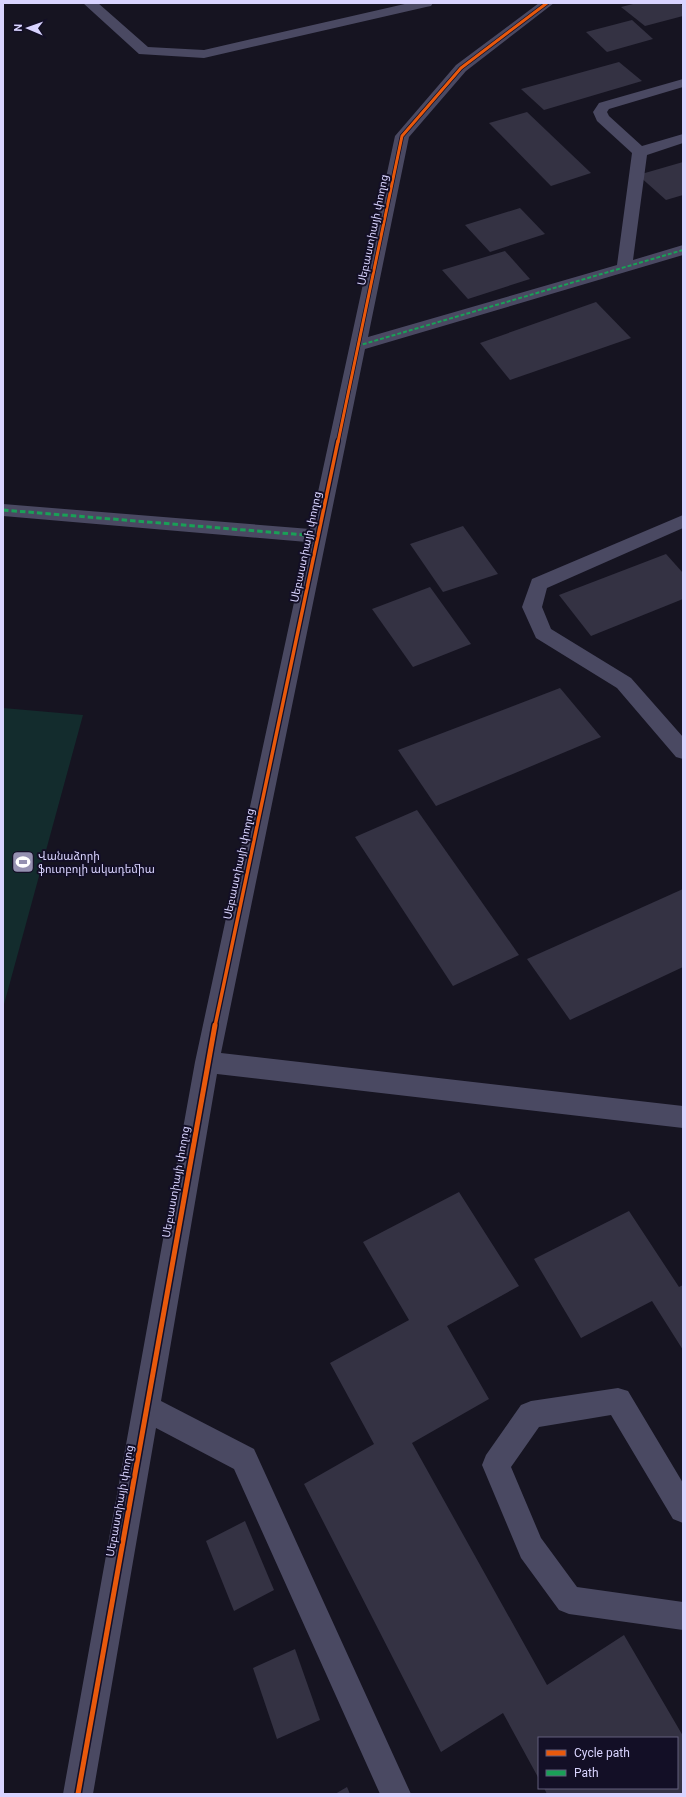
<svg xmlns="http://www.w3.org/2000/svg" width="686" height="1797" font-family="Roboto,'Noto Sans Armenian',sans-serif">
<rect width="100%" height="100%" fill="#161421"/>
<!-- green -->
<path fill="#132c2d" d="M 3,708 L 83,715 L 3,1008 Z"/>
<!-- building -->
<g fill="#343243">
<path d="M 637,3 L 679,3 L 683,6 L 683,16 L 645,26 L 621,7 Z"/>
<path d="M 632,20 L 653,39 L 607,52 L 586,32 Z"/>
<path d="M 619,62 L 642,81 L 544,110 L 521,89 Z"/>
<path d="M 527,112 L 591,173 L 551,186 L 489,123 Z"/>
<path d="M 683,162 L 683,195 L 666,200 L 638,175 Z"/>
<path d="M 520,208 L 545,234 L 490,252 L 465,225 Z"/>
<path d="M 505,251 L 530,279 L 468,299 L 442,270 Z"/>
<path d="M 596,302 L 631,338 L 510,380 L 480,343 Z"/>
<path d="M 463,526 L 498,574 L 443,592 L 410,544 Z"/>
<path d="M 666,554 L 683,573 L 683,599 L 591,636 L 559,595 Z"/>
<path d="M 430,587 L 471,644 L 413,667 L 372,609 Z"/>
<path d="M 560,688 L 601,737 L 436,806 L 398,750 Z"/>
<path d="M 417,810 L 519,955 L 453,986 L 355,837 Z"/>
<path d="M 683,889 L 683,967 L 570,1020 L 527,959 Z"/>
<path d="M 459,1192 L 519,1286 L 447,1326 L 489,1399 L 412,1443 L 547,1685 L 624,1635 L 683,1736 L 683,1794 L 547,1794 L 544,1788 L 677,1788 L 677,1738 L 539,1738 L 539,1779 L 503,1713 L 441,1752 L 304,1484 L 374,1444 L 330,1363 L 409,1320 L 363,1242 Z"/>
<path d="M 629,1211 L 679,1287 L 683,1285 L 683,1350 L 652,1301 L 581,1338 L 534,1259 Z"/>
<path d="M 245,1521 L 274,1590 L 234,1611 L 206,1541 Z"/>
<path d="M 295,1649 L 320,1720 L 277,1739 L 253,1668 Z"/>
<path d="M 347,1787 L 350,1794 L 335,1794 Z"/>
</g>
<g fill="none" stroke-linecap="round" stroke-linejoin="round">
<!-- minor -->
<g fill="#4a4962" fill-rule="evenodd">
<path d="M 83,3 L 98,3 L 148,47 L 204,50 L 409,3 L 433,3 L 431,6 L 426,7 L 204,58 L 139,54 Z"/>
<path d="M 539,3 L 554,3 L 466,71 L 409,137 L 368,337 L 617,265 L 632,153 L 597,121 L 593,112 L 599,103 L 683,79 L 683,87 L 609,109 L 607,112 L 609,116 L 642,146 L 683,134 L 683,143 L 647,155 L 633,260 L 683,245 L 683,255 L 365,349 L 221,1053 L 683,1106 L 683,1128 L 217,1074 L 161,1401 L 254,1449 L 411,1794 L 380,1794 L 234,1469 L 156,1428 L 93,1794 L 63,1794 L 195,1062 L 307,542 L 3,516 L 3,504 L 310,529 L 395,136 L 456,65 Z"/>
<path d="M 683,515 L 683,528 L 547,588 L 542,607 L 551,629 L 631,678 L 683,737 L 683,759 L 676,757 L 617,688 L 536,638 L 522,607 L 532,579 Z"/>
<path d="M 618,1388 L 628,1391 L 683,1483 L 683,1523 L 673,1519 L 611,1415 L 539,1427 L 511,1467 L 541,1538 L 577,1587 L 683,1602 L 683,1630 L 569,1614 L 559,1610 L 521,1558 L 482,1465 L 486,1455 L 521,1405 L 531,1401 Z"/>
</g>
<!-- quiet-far1 -->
<path stroke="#1a9f57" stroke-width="2" stroke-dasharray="4 2" stroke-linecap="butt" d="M 357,346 L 683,250"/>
<!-- quiet -->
<path stroke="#1a9f57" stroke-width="3" stroke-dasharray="5.5 3" stroke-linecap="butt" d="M 3,510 L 317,536"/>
<!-- cycleway-far2 casing -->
<g stroke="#130f26" stroke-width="4.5">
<path id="cycleway-far2" d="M 338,442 L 402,136 L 461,68 L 547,3"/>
</g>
<!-- cycleway-far1 casing -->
<g stroke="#130f26" stroke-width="6">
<path id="cycleway-far1" d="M 215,1026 L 338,441"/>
</g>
<!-- cycleway casing -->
<g stroke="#130f26" stroke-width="8">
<path id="cycleway" d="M 78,1794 L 215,1025"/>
</g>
<!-- cycleway-far2 -->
<use href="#cycleway-far2" stroke="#e8590c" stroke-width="3"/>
<!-- cycleway-far1 -->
<use href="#cycleway-far1" stroke="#e8590c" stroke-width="3.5"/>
<!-- cycleway -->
<use href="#cycleway" stroke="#e8590c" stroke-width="5"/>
</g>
<!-- icons -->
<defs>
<g id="stadium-square" transform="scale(1.15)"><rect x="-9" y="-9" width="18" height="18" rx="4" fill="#9591b1" stroke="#130f26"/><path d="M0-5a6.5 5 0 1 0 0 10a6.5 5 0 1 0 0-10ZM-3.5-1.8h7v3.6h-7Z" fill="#fff"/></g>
</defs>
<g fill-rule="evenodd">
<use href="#stadium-square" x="23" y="862"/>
</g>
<g text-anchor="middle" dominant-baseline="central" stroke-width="4" stroke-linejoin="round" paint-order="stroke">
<!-- street labels -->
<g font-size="11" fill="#d9d4ff" stroke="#130f26">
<text transform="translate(373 230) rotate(-78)">Սեբաստիայի փողոց</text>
<text transform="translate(306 547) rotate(-78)">Սեբաստիայի փողոց</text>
<text transform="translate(239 864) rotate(-78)">Սեբաստիայի փողոց</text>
<text transform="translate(176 1182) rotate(-80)">Սեբաստիայի փողոց</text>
<text transform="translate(120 1501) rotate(-80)">Սեբաստիայի փողոց</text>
</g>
<!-- poi labels -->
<g font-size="11" fill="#d9d4ff" stroke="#130f26" text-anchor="start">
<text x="38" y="856">Վանաձորի<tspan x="38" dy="13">ֆուտբոլի ակադեմիա</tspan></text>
</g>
</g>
<!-- border -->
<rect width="686" height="1797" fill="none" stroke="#d9d4ff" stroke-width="8"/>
<!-- legend -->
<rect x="538" y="1737" width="140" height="52" fill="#130f26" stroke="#625e7d"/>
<rect x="546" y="1750" width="20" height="6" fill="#e8590c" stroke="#625e7d"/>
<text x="574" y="1757" font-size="12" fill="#d9d4ff">Cycle path</text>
<rect x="546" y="1770" width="20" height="6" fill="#1a9f57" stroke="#625e7d"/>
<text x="574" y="1777" font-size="12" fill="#d9d4ff">Path</text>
<!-- north arrow -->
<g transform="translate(28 28) rotate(272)" stroke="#130f26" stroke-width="3" paint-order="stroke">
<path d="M0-3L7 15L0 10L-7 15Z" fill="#d9d4ff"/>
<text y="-6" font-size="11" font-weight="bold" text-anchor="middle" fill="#d9d4ff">N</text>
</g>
</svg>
